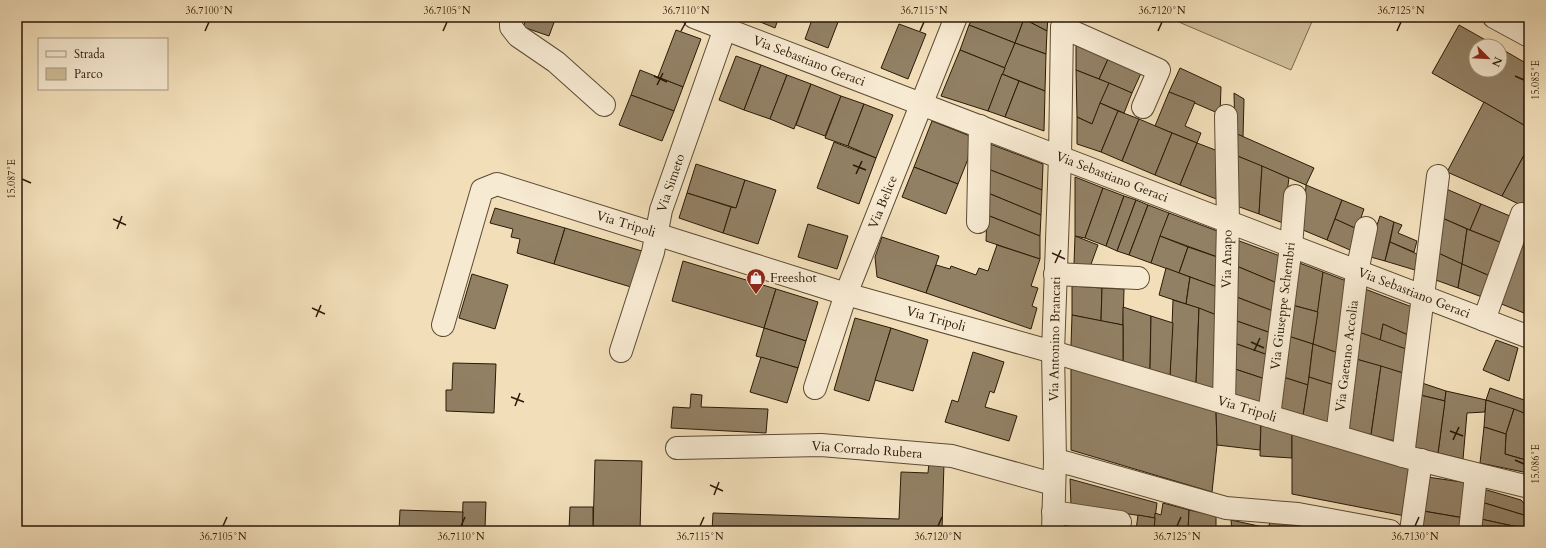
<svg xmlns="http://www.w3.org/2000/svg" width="1546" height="548" font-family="Cardo,serif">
<rect width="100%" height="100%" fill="#f2dfba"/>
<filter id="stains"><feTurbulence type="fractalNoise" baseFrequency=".005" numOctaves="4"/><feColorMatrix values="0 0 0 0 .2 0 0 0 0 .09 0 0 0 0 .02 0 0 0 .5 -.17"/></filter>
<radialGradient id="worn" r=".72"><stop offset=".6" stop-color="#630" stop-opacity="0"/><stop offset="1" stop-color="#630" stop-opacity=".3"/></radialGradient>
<!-- green -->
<path fill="#d0be9b" stroke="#7d6c50" d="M 1167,17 L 1314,17 L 1291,70 Z"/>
<!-- building -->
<g fill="#928064" stroke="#2a1a06">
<path d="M 527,17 L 556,17 L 549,36 L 523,27 Z"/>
<path d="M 748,17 L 779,17 L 775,28 Z"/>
<path d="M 813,17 L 840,17 L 828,48 L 805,39 Z"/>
<path d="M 973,17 L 1019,17 L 1024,19 L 1015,43 L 969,25 Z"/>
<path d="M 1025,17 L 1048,17 L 1047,31 L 1024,19 Z"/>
<path d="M 1024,19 L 1047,31 L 1046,54 L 1015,43 Z"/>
<path d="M 899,24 L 926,34 L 908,79 L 881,68 Z"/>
<path d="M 969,25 L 1015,43 L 1005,68 L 960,50 Z"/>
<path d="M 1459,25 L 1496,46 L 1476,46 L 1476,70 L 1500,70 L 1500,48 L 1529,65 L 1529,128 L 1432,73 Z"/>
<path d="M 676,30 L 701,39 L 683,87 L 658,77 Z"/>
<path d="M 1076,41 L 1109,57 L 1099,79 L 1076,70 Z"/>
<path d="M 1015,43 L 1046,54 L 1045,91 L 1002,74 Z"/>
<path d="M 960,50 L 1005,68 L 988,111 L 941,96 Z"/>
<path d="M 736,56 L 761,65 L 744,110 L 719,100 Z"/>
<path d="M 1109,57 L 1142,71 L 1132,93 L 1099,79 Z"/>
<path d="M 761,65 L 787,75 L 770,119 L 744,110 Z"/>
<path d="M 1180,68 L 1221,87 L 1220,114 L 1169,92 Z"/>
<path d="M 640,70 L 683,87 L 674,111 L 631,95 Z"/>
<path d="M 1076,70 L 1109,83 L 1092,124 L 1077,117 Z"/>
<path d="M 1002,74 L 1019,81 L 1005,117 L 988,111 Z"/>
<path d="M 787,75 L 811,84 L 794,129 L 770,119 Z"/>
<path d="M 1019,81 L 1045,91 L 1044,131 L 1005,117 Z"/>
<path d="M 1109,83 L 1132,93 L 1124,113 L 1100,103 Z"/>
<path d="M 811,84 L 841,96 L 825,136 L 796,125 Z"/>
<path d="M 1169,92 L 1195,102 L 1185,126 L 1201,133 L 1197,143 L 1155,126 Z"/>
<path d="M 1234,93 L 1244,99 L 1243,137 L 1235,133 Z"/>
<path d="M 631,95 L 674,111 L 662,141 L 619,125 Z"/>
<path d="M 841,96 L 864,104 L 848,146 L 825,138 Z"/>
<path d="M 1484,102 L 1529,128 L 1529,146 L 1502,196 L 1447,172 Z"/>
<path d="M 1100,103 L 1118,111 L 1101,152 L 1077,144 L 1077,117 L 1092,124 Z"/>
<path d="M 864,104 L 893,115 L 876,158 L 848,146 Z"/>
<path d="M 1118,111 L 1139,119 L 1122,161 L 1101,152 Z"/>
<path d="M 1139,119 L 1172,133 L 1155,175 L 1122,161 Z"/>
<path d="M 932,121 L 970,136 L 968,159 L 958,184 L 914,167 Z"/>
<path d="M 1172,133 L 1197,143 L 1180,185 L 1155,175 Z"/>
<path d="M 1235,133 L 1314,168 L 1306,185 L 1235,155 Z"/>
<path d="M 834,142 L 876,158 L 859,204 L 817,188 Z"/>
<path d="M 1197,143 L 1218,151 L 1219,200 L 1180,185 Z"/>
<path d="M 990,144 L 1043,164 L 1042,190 L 988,169 Z"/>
<path d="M 1529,146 L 1529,209 L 1502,196 Z"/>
<path d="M 1235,155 L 1262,166 L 1259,214 L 1234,205 Z"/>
<path d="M 696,164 L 745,180 L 736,208 L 687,193 Z"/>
<path d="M 1262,166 L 1289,178 L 1283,223 L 1259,214 Z"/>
<path d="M 914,167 L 958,184 L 946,214 L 902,197 Z"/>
<path d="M 988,169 L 1042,190 L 1041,215 L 988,193 Z"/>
<path d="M 1075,177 L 1103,188 L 1085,238 L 1075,236 Z"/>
<path d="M 745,180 L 776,190 L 758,244 L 723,233 L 731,207 L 736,208 Z"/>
<path d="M 1306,185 L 1342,200 L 1327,240 L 1303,230 Z"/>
<path d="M 1103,188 L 1124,196 L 1106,246 L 1085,238 Z"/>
<path d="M 1444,188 L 1481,204 L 1470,230 L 1440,217 Z"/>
<path d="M 687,193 L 731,207 L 723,233 L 679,218 Z"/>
<path d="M 988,193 L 1041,215 L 1040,236 L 987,215 Z"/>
<path d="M 1124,196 L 1136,200 L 1117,251 L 1106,246 Z"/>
<path d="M 1136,200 L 1148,205 L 1129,255 L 1117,251 Z"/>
<path d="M 1342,200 L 1364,209 L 1357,229 L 1335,219 Z"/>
<path d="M 1481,204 L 1510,216 L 1502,243 L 1470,230 Z"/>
<path d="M 1148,205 L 1169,213 L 1151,263 L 1129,255 Z"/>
<path d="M 495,208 L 565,228 L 554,264 L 517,253 L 520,239 L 511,237 L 513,229 L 490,223 Z"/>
<path d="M 1169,213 L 1220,232 L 1220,258 L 1160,236 Z"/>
<path d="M 987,215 L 1040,236 L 1040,259 L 986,241 Z"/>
<path d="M 1380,216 L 1394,222 L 1385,261 L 1367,256 Z"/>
<path d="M 1440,217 L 1467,229 L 1462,264 L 1436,252 Z"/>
<path d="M 1335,219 L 1357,229 L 1350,250 L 1327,240 Z"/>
<path d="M 1394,222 L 1402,225 L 1398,233 L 1417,241 L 1414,252 L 1390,242 Z"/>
<path d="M 808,224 L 848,236 L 837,269 L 798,257 Z"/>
<path d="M 1529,225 L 1529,315 L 1499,303 Z"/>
<path d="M 565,228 L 642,251 L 631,287 L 554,264 Z"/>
<path d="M 1467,229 L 1502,243 L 1490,276 L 1462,264 Z"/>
<path d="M 1075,236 L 1098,245 L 1090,267 L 1074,264 Z"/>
<path d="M 1160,236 L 1188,247 L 1179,273 L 1151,263 Z"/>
<path d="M 882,237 L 939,256 L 926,293 L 877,277 L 875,257 Z"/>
<path d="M 1234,239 L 1280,256 L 1277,283 L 1234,265 Z"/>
<path d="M 1390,242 L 1417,254 L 1415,270 L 1385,261 Z"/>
<path d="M 997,245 L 1040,259 L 1031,286 L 1038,288 L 1032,306 L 1037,308 L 1031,329 L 926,293 L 936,265 L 950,269 L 951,266 L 976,275 L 979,268 L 988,271 Z"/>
<path d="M 1188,247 L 1220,258 L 1220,288 L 1179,273 Z"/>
<path d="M 1436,252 L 1462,264 L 1458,288 L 1433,279 Z"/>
<path d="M 683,261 L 776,289 L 764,328 L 672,301 Z"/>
<path d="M 1297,262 L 1323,272 L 1318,312 L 1292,305 Z"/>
<path d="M 1462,264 L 1490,276 L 1482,297 L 1458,288 Z"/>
<path d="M 1234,265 L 1277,283 L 1273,311 L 1234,296 Z"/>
<path d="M 1166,268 L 1190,277 L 1186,304 L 1159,295 Z"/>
<path d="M 1323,272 L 1349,282 L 1338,353 L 1313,344 Z"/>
<path d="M 472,274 L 508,285 L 495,329 L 459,318 Z"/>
<path d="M 1190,277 L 1220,288 L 1219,316 L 1186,304 Z"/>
<path d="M 1072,286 L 1102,288 L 1101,321 L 1072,315 Z"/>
<path d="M 1102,288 L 1124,289 L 1123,325 L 1101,321 Z"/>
<path d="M 776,289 L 818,302 L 806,341 L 764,328 Z"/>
<path d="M 1365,289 L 1412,307 L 1408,335 L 1383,324 L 1380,341 L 1359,332 Z"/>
<path d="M 1234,296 L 1273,311 L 1271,333 L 1234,320 Z"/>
<path d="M 1173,300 L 1199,308 L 1196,384 L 1170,376 Z"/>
<path d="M 1292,305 L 1318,312 L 1313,344 L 1288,336 Z"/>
<path d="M 1123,307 L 1151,316 L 1150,370 L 1123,361 Z"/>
<path d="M 1199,308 L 1219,316 L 1219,390 L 1196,384 Z"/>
<path d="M 1072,315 L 1123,325 L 1123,361 L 1071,346 Z"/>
<path d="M 1151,316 L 1173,323 L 1170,376 L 1150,370 Z"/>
<path d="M 855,318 L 891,328 L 869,401 L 834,390 Z"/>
<path d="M 1234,320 L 1271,333 L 1268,355 L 1234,343 Z"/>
<path d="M 1383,324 L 1408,335 L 1406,349 L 1380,341 Z"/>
<path d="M 764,328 L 806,341 L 798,368 L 756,356 Z"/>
<path d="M 891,328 L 928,340 L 913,391 L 875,380 Z"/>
<path d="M 1359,332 L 1406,349 L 1403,373 L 1356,359 Z"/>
<path d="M 1288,336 L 1313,344 L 1308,385 L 1283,377 Z"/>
<path d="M 1496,340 L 1518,348 L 1509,381 L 1483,370 Z"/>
<path d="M 1234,343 L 1268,355 L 1265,379 L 1235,369 Z"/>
<path d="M 1313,344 L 1338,353 L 1334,385 L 1309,377 Z"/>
<path d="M 973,352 L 1004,362 L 994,393 L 990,391 L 985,407 L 1017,416 L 1009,441 L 945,422 L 952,400 L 958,402 Z"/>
<path d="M 761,357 L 798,368 L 787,403 L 750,392 Z"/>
<path d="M 1356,359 L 1381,366 L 1371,435 L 1347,428 Z"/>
<path d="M 453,363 L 496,364 L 494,413 L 446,411 L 446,390 L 452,390 Z"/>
<path d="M 1381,366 L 1403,373 L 1395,441 L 1371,435 Z"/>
<path d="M 1071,368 L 1216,410 L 1217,445 L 1212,492 L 1071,450 Z"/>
<path d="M 1235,369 L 1265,379 L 1261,404 L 1235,395 Z"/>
<path d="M 1283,377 L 1308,385 L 1303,416 L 1279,407 Z"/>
<path d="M 1309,377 L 1334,385 L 1328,425 L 1303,416 Z"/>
<path d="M 1422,383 L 1446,391 L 1445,401 L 1420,395 Z"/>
<path d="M 1490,388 L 1527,401 L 1529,394 L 1529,415 L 1486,400 Z"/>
<path d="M 1446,391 L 1486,400 L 1485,412 L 1467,413 L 1463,459 L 1438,453 Z"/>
<path d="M 691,394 L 702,395 L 701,407 L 768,409 L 766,433 L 671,428 L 673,407 L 690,408 Z"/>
<path d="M 1420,395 L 1445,401 L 1438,453 L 1414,448 Z"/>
<path d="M 1486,400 L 1514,409 L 1506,434 L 1484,427 Z"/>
<path d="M 1514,409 L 1529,415 L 1529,461 L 1505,454 L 1506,434 Z"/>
<path d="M 1216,410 L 1261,423 L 1260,450 L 1217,445 Z"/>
<path d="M 1261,423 L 1292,431 L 1292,458 L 1260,456 Z"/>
<path d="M 1484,427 L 1506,434 L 1505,454 L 1529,461 L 1528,473 L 1480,463 Z"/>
<path d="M 1292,431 L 1411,466 L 1405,516 L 1292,494 Z"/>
<path d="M 595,460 L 642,461 L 640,531 L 593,531 Z"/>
<path d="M 929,462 L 944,462 L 942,531 L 712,531 L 713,513 L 899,519 L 901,472 L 928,473 Z"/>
<path d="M 1427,477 L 1469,483 L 1464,518 L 1423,511 Z"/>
<path d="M 1070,479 L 1157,503 L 1155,518 L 1071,505 Z"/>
<path d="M 1480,488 L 1521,500 L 1527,507 L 1527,516 L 1478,501 Z"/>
<path d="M 1478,501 L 1527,516 L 1527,529 L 1476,518 Z"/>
<path d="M 463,502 L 486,502 L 485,528 L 476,528 L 476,531 L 462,531 Z"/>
<path d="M 1163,503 L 1189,510 L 1188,531 L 1154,531 L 1155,513 L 1161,515 Z"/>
<path d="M 570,507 L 593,507 L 593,531 L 569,530 Z"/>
<path d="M 400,510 L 463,512 L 462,531 L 399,531 Z"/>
<path d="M 1189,510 L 1216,516 L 1216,531 L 1188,531 Z"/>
<path d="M 1423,511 L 1464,518 L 1462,531 L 1420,531 Z"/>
<path d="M 1138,515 L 1155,518 L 1154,531 L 1129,531 L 1129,529 L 1136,530 Z"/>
<path d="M 1271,518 L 1292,523 L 1292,531 L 1268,529 Z"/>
<path d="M 1476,518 L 1527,529 L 1527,531 L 1475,531 Z"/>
<path d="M 1231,520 L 1254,525 L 1254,531 L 1232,531 Z"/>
<path d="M 1071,521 L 1086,524 L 1086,531 L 1072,531 Z"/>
<path d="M 1292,523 L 1336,531 L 1292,531 Z"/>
<path d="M 1086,524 L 1100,525 L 1100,531 L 1086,531 Z"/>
<path d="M 1254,525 L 1276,530 L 1276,531 L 1254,531 Z"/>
<path d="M 476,528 L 580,530 L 580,531 L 476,531 Z"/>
</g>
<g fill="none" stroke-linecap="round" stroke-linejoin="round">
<!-- minor casing -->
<g stroke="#5c4b33" stroke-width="24">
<g id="minor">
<path d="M 511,17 L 511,27 L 518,36 L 556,62 L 604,105"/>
<path d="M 694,17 L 1529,337"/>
<path d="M 1494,17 L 1529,36"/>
<path d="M 978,222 L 980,126"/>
<path d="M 1055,274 L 1138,278"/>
<path d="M 1484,320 L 1522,214"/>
<path d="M 443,325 L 482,190 L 497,184 L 846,294 L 1053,352 L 1403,456 L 1529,487"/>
<path d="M 621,351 L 653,252 L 661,210 L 729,17"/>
<path d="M 815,388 L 846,294 L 956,17"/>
<path d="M 1224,402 L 1228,222 L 1226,116"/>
<path d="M 1269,416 L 1291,246 L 1295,196"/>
<path d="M 1337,436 L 1357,272 L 1366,228"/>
<path d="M 677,448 L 821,445 L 952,456 L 1053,484"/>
<path d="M 1403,456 L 1438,176"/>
<path d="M 1055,460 L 1071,464 L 1226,508 L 1298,514 L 1390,531"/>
<path d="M 1053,512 L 1120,522"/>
<path d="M 1053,531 L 1055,460 L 1053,352 L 1060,157 L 1062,27 L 1159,70 L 1143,107"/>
<path d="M 1411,531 L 1421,460"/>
<path d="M 1470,531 L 1476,475"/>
</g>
</g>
<!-- minor -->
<use href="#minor" stroke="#f7ead2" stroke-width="22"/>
</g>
<!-- ticks -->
<path fill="none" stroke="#2a1a06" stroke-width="1.5" d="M 205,31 L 209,22M 443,31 L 447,22M 681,31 L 686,22M 920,31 L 924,22M 1158,31 L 1162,22M 1397,31 L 1401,22M 654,76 L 667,82M 1515,76 L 1524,80M 657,85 L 663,73M 853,165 L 866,170M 856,174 L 862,161M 22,179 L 31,183M 113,219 L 126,225M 117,229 L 122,216M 1052,253 L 1065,259M 1055,263 L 1061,250M 312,308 L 325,314M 316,317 L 321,305M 1251,342 L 1264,348M 1254,351 L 1260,338M 511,397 L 524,402M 515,406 L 520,393M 1450,431 L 1463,436M 1453,440 L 1459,427M 1515,460 L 1524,464M 710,485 L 723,491M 714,495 L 719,482M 223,526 L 227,517M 461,526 L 465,517M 700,526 L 704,517M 938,526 L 942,517M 1177,526 L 1181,517M 1415,526 L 1419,517"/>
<!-- icons -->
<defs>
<g id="shop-pin" transform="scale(1)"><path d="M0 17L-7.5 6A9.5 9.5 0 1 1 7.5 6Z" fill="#8f2418" stroke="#f7ead2"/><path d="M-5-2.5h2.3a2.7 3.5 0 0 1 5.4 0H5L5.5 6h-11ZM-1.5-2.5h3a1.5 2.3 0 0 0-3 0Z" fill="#fff"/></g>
</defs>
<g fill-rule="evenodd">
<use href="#shop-pin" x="756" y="278"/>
</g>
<g text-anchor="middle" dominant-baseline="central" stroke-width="3.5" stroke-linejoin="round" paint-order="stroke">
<!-- street labels -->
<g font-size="13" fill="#2a1a06" stroke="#f7ead2">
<text transform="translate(809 61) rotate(21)">Via Sebastiano Geraci</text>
<text transform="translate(1112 177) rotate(21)">Via Sebastiano Geraci</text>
<text transform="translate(671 183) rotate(-71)">Via Simeto</text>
<text transform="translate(883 202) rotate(-68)">Via Belice</text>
<text transform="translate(626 224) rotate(17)">Via Tripoli</text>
<text transform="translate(1227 259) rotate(-89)">Via Anapo</text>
<text transform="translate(1414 293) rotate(21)">Via Sebastiano Geraci</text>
<text transform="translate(1283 306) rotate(-83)">Via Giuseppe Schembri</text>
<text transform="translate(936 319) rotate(16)">Via Tripoli</text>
<text transform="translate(1055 339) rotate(-89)">Via Antonino Brancati</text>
<text transform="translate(1347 356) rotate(-83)">Via Gaetano Accolia</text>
<text transform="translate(1247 409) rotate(17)">Via Tripoli</text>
<text transform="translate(867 450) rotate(4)">Via Corrado Rubera</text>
</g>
<!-- poi labels -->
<g font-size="13" fill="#2a1a06" stroke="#f7ead2" text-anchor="start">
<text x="770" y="278">Freeshot</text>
</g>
</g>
<!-- margin -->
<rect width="1546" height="548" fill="none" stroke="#f2dfba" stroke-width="44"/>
<!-- legend -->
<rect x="38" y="38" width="130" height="52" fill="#f7ead2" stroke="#a59780"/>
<rect x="46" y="51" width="20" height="6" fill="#f7ead2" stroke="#a59780"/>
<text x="74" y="58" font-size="12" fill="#2a1a06">Strada</text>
<rect x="46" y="68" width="20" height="12" fill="#d0be9b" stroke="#a59780"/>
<text x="74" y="78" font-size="12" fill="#2a1a06">Parco</text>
<!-- north arrow -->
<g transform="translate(1488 58) rotate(114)"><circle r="19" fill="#f7ead2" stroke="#a59780"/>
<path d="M0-3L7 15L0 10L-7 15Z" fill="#8f2418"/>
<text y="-6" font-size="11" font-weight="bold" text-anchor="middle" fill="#2a1a06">N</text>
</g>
<rect x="22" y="22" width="1502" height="504" fill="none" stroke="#2a1a06" stroke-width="1.5"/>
<g font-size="10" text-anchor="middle" fill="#2a1a06">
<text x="209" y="14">36.7100°N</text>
<text x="447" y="14">36.7105°N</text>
<text x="686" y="14">36.7110°N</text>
<text x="924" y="14">36.7115°N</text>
<text x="1162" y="14">36.7120°N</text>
<text x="1401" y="14">36.7125°N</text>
<text transform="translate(1535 80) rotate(-90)" y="4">15.085°E</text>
<text transform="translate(11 179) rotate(-90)" y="4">15.087°E</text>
<text transform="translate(1535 464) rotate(-90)" y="4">15.086°E</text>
<text x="223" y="540">36.7105°N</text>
<text x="461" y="540">36.7110°N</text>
<text x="700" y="540">36.7115°N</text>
<text x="938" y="540">36.7120°N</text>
<text x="1177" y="540">36.7125°N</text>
<text x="1415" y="540">36.7130°N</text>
</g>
<rect width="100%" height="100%" filter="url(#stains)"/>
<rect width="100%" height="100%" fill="url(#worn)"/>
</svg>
